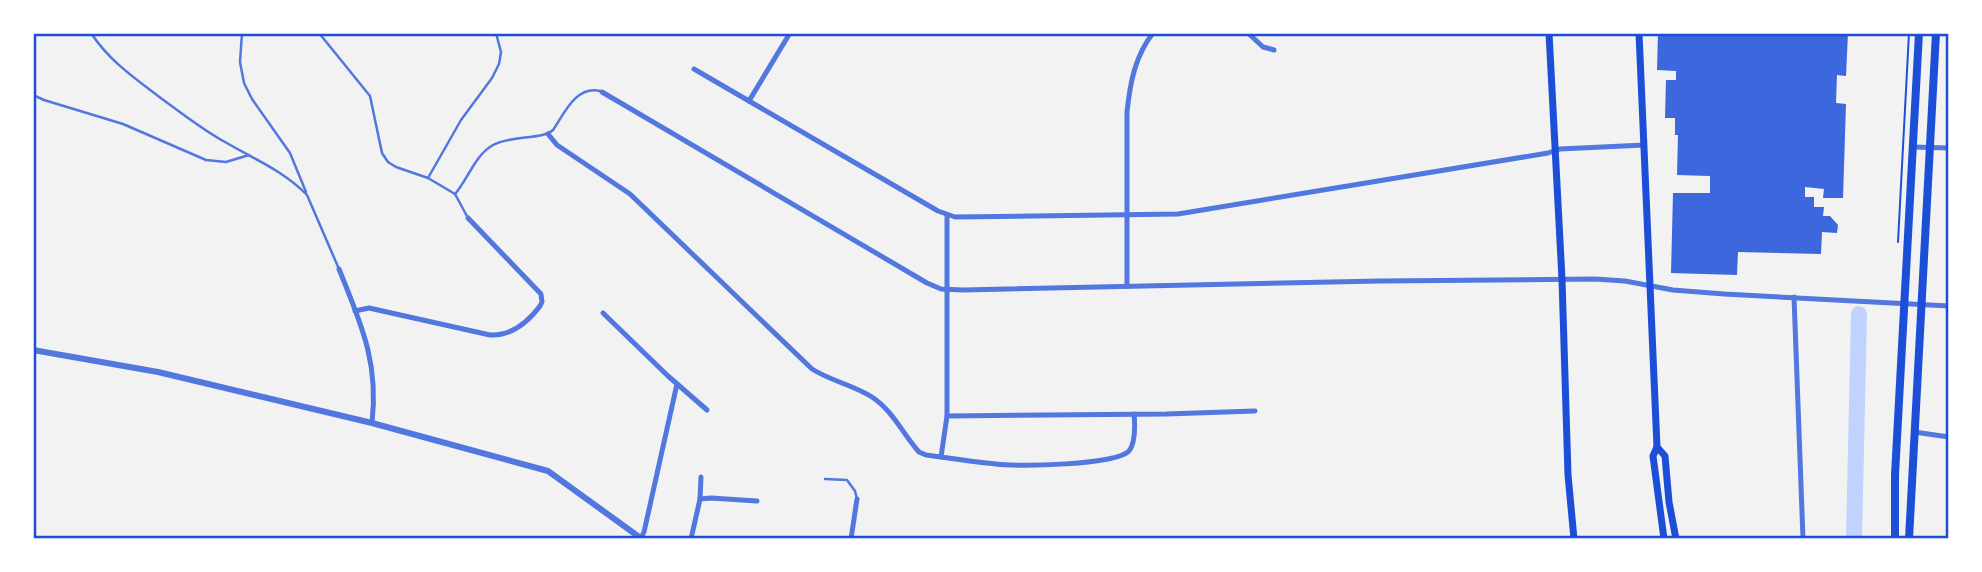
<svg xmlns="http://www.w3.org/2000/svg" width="1982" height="572" font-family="'Roboto Condensed',sans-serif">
<rect width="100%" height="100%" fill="#f2f2f2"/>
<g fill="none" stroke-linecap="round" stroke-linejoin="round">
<!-- river -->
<path stroke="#bfd3fe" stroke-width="16" d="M 1854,539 L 1859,314"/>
</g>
<!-- building -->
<path fill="#3d67dc" d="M 1658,33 L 1848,33 L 1846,76 L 1837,75 L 1836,103 L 1846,104 L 1843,198 L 1823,198 L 1824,189 L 1805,187 L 1805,197 L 1814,197 L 1814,207 L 1824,207 L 1823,216 L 1830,216 L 1838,225 L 1837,233 L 1822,232 L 1821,254 L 1738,252 L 1737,275 L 1671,273 L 1673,193 L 1710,193 L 1710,176 L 1677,175 L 1678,135 L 1675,135 L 1675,118 L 1665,118 L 1666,80 L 1676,80 L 1676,71 L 1657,70 Z"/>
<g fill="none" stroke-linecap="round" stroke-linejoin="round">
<!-- path -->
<path stroke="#1d4ed8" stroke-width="2" d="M 1898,242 L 1909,33"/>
<!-- service -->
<g stroke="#5277de" stroke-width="2.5">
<path d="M 91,33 C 110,62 136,79 162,99 C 183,114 203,130 225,142 C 254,159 284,171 307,195 L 339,269"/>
<path d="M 242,33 L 240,62 L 244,83 L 252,99 L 290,153 L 306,192"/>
<path d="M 319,33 L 370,96 L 382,153 L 388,162 L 396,167 L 428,178 L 455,194"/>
<path d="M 33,95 L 44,100 L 123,124 L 206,160 L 226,162 L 249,155"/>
<path d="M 428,178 L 461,120 L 492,78 L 499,64 L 501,52 L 496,33"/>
<path d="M 455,194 C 468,179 475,155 493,145 C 511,135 542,140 553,130 C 564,114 576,85 600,91"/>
<path d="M 455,194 L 468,218"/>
<path d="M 825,479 L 847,480 L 855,491 L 857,499"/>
</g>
<!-- minor -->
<g stroke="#5277de" stroke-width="5">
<path d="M 1248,33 L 1263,47 L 1274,50"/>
<path d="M 694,69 L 938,211 L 955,217 L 1178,214 L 1548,153 L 1560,149 L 1644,145"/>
<path d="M 602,92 L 927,283 L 941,289 L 963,290 L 1380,281 L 1595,279 L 1625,281 L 1673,290 L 1724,294 L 1949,306"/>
<path d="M 749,101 L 790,33"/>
<path d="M 548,134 L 557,145 L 630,194 L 812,369 C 831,381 853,385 872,397 C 893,411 903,434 919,452 L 926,455 C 949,458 972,462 996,464 C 1017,467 1116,465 1129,451 C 1136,442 1135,425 1134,414"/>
<path d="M 1913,147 L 1949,148"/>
<path d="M 339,269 C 361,324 379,362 372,423"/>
<path d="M 1127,286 L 1127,112 C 1130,83 1135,56 1153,33"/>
<path d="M 1794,297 L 1803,539"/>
<path d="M 355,311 L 369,308 L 490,335 C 511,336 528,322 540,306 L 542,302 L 541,294 L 468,218"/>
<path d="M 603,313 L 668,376 L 707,410"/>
<path d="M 947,416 L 1166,414 L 1255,411"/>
<path d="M 1914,432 L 1949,437"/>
<path d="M 941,457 L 947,416 L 947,216"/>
<path d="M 700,499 L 711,498 L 757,501"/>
<path d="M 641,538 L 644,532 L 677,384"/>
<path d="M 691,539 L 700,499 L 701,477"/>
<path d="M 851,539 L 857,499"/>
</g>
<!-- tertiary -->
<path stroke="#5277de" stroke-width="6" d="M 33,350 L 158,372 L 372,423 L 548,471 L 642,539"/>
<!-- secondary -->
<g stroke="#1d4ed8" stroke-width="7">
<path d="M 1549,33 L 1562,279 L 1568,475 L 1574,539"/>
<path d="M 1639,33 L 1657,447 L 1653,456 L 1664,539"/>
<path d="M 1657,447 L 1665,456 L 1669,502 L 1676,539"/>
</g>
<!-- primary -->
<g stroke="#1d4ed8" stroke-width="8">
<path d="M 1895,539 L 1895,475 L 1919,33"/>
<path d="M 1909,539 L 1936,33"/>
</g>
</g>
<!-- border -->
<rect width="1982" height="572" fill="none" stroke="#ffffff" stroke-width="70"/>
<rect x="35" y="35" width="1912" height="502" fill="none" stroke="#1d4ed8" stroke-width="2.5"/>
</svg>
